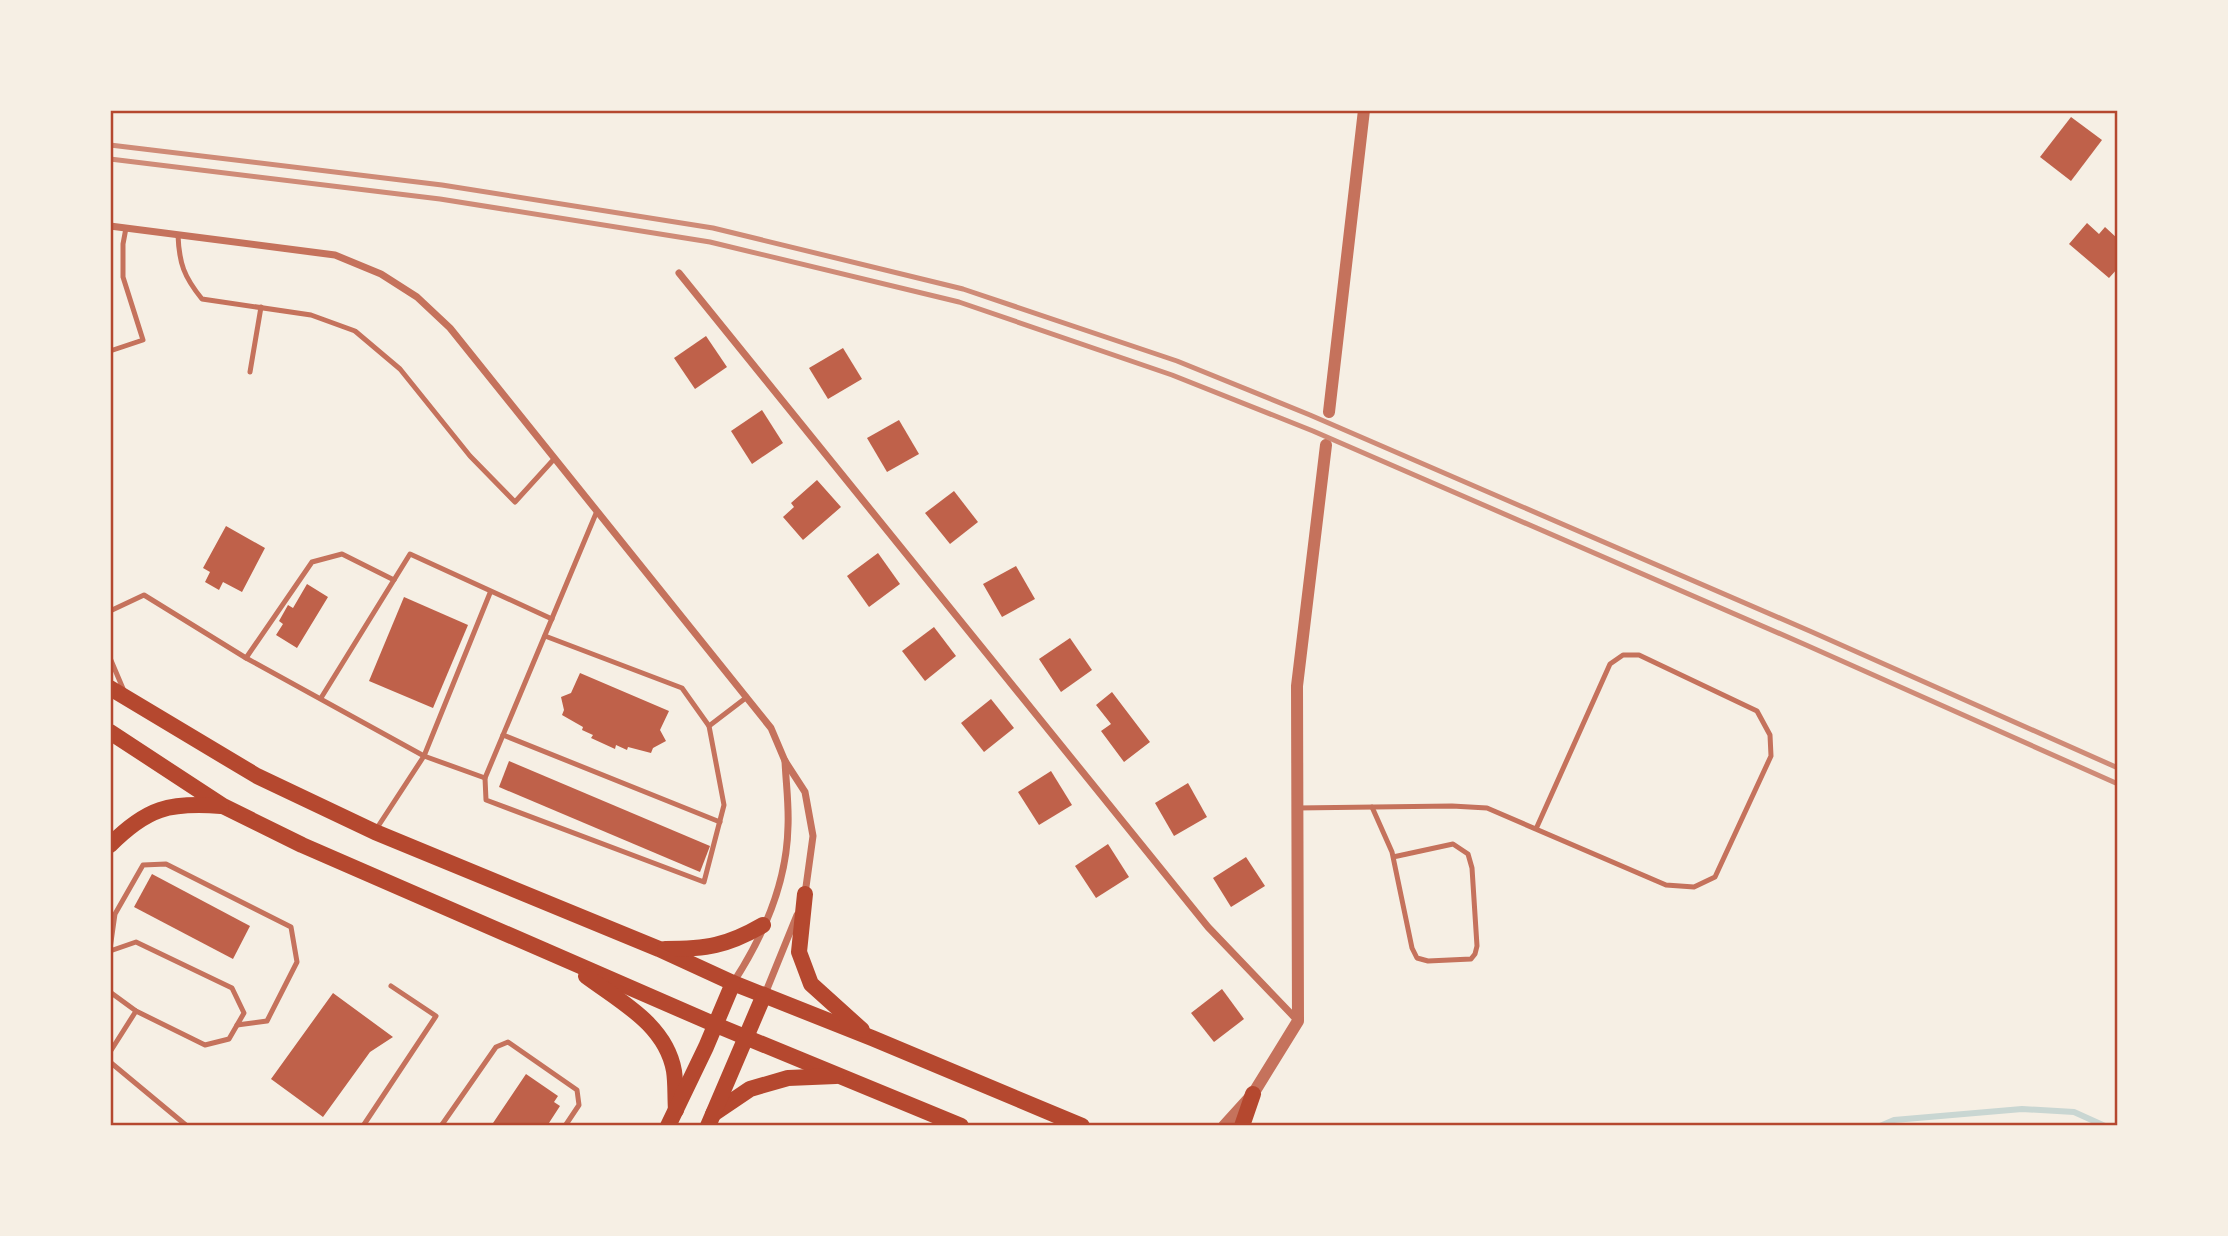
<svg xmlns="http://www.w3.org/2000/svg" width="2228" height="1236" font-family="Jost,sans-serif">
<rect width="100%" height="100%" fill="#f6efe4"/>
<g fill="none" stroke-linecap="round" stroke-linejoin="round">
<!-- stream -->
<path stroke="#c9d6d2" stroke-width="6" d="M 1880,1126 L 1894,1120 L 2022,1109 L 2074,1112 L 2105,1126"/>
</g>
<!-- building -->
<g fill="#bf614a">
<path d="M 2071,117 L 2102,140 L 2071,181 L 2040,157 Z"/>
<path d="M 2087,223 L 2099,234 L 2105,227 L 2118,239 L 2115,247 L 2118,249 L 2118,268 L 2109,278 L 2069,244 Z"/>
<path d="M 706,336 L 727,367 L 695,389 L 674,358 Z"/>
<path d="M 843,348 L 862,379 L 828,399 L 809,368 Z"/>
<path d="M 762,410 L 783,443 L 752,464 L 731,431 Z"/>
<path d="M 899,420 L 919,454 L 887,472 L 867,438 Z"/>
<path d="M 817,480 L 841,507 L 803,540 L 783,517 L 794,507 L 791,503 Z"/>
<path d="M 954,491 L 978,522 L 950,544 L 925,513 Z"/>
<path d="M 226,526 L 265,548 L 242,592 L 223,582 L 219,590 L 205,582 L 210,572 L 203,568 Z"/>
<path d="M 878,553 L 900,584 L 869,607 L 847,576 Z"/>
<path d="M 1016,566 L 1035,599 L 1002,617 L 983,584 Z"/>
<path d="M 307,584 L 328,597 L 297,648 L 276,635 L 283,624 L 279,621 L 288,605 L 293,608 Z"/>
<path d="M 404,597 L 468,625 L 433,708 L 369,681 Z"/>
<path d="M 934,627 L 956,656 L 925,681 L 902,651 Z"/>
<path d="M 1070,638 L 1092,670 L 1061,692 L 1039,659 Z"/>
<path d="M 580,673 L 669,711 L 660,730 L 666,741 L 653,748 L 651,753 L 628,747 L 627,750 L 616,745 L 615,749 L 591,738 L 593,735 L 582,730 L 583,727 L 562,715 L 564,710 L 561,697 L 571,693 Z"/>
<path d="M 1112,692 L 1150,742 L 1124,762 L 1101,731 L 1111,724 L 1096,705 Z"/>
<path d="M 991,699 L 1014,728 L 984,752 L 961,723 Z"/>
<path d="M 509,761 L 710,846 L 700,872 L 499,787 Z"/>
<path d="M 1051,771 L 1072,805 L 1039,825 L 1018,792 Z"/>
<path d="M 1188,783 L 1207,817 L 1174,836 L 1155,803 Z"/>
<path d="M 1108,844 L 1129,877 L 1096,898 L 1075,866 Z"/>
<path d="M 1246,857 L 1265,886 L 1231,907 L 1213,878 Z"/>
<path d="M 152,874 L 250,926 L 233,959 L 134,907 Z"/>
<path d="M 1222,989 L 1244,1019 L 1214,1042 L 1191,1013 Z"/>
<path d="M 333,993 L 393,1037 L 370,1052 L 323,1117 L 271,1079 Z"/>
<path d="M 526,1074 L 558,1096 L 554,1102 L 560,1106 L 547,1126 L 542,1123 L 541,1126 L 491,1126 Z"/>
</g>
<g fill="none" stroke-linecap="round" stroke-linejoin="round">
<!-- service -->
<g stroke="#c5725c" stroke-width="5">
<path d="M 178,235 C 179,263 184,277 202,299 L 311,315 L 355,331 L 400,369 L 470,456 L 515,502 L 555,458"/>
<path d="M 110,351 L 143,340 L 123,277 L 123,244 L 126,228"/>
<path d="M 250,372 L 261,307"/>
<path d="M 110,611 L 144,595 L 246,658 L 424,756 L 485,778 L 597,511"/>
<path d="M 110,658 L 124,691"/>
<path d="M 246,658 L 312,562 L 342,554 L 394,580"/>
<path d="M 321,698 L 410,554 L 552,619"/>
<path d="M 709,726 L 747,697"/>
<path d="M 503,735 L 720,822"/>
<path d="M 485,778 L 486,800 L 704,882 L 724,805 L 709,726 L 682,688 L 545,636"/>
<path d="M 1372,807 L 1392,852 L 1412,948 L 1417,958 L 1428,961 L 1471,959 L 1475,954 L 1477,946 L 1472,868 L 1468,854 L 1453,844 L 1393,857"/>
<path d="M 1297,808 L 1452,806 L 1487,808 L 1666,885 L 1694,887 L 1715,877 L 1771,756 L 1770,735 L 1757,711 L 1639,655 L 1623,655 L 1610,664 L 1536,829"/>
<path d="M 377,828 L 424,756 L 490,593"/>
<path d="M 110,949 L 115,914 L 143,865 L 166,864 L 291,927 L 297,962 L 267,1021 L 237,1025"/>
<path d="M 110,951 L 136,942 L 232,988 L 244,1013 L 229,1039 L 205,1045 L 136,1011 L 110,992"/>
<path d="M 110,1052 L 136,1011"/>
<path d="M 110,1062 L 187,1126"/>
<path d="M 363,1126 L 436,1016 L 391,986"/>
<path d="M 441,1126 L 496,1047 L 508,1042 L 577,1090 L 579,1105 L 565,1126"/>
</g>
<!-- minor -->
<g stroke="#c5725c" stroke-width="7">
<path d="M 110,226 L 335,255 L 381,274 L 417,297 L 450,328 L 771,728 L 785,761 L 805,792 L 813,836 L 805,894"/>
<path d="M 679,273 L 1208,927 L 1297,1020"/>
<path d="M 733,983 C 763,937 787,882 788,826 C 789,805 786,783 785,761"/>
<path d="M 765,994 L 797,915"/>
</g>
<!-- tertiary -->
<g stroke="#c5725c" stroke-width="12">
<path d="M 1329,412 L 1364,110"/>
<path d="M 1224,1126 L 1253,1094 L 1298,1021 L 1297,686 L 1326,445"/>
</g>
<!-- primary -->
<g stroke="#b5482f" stroke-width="16">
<path d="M 110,688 L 257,776 L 375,832 L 659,949 L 733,983 L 872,1038 L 1082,1126"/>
<path d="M 110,732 L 223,806 L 302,845 L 716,1025 L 961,1126"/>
<path d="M 110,845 C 147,808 169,802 221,806"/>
<path d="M 805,894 L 799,952 L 811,984 L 862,1030"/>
<path d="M 665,949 C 706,949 727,946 763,925"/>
<path d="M 586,976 C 621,1002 666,1025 674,1071 C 676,1084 675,1097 676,1110"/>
<path d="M 713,1114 L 750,1089 L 788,1078 L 836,1076"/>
<path d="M 668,1126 L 706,1047 L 733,983"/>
<path d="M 708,1126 L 764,995"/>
<path d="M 1242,1126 L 1253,1094"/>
</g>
<!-- rail -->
<g stroke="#cf8b77" stroke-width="5">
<path d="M 110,145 L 442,185 L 713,228 L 963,289 L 1177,361 L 1310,415 L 1812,632 L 2118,768"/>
<path d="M 110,159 L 440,199 L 710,242 L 959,302 L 1172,375 L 1313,431 L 1806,645 L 2118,784"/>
</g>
</g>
<!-- border -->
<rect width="2228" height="1236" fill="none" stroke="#f6efe4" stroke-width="224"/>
<rect x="112" y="112" width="2004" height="1012" fill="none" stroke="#b5482f" stroke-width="2.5"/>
</svg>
